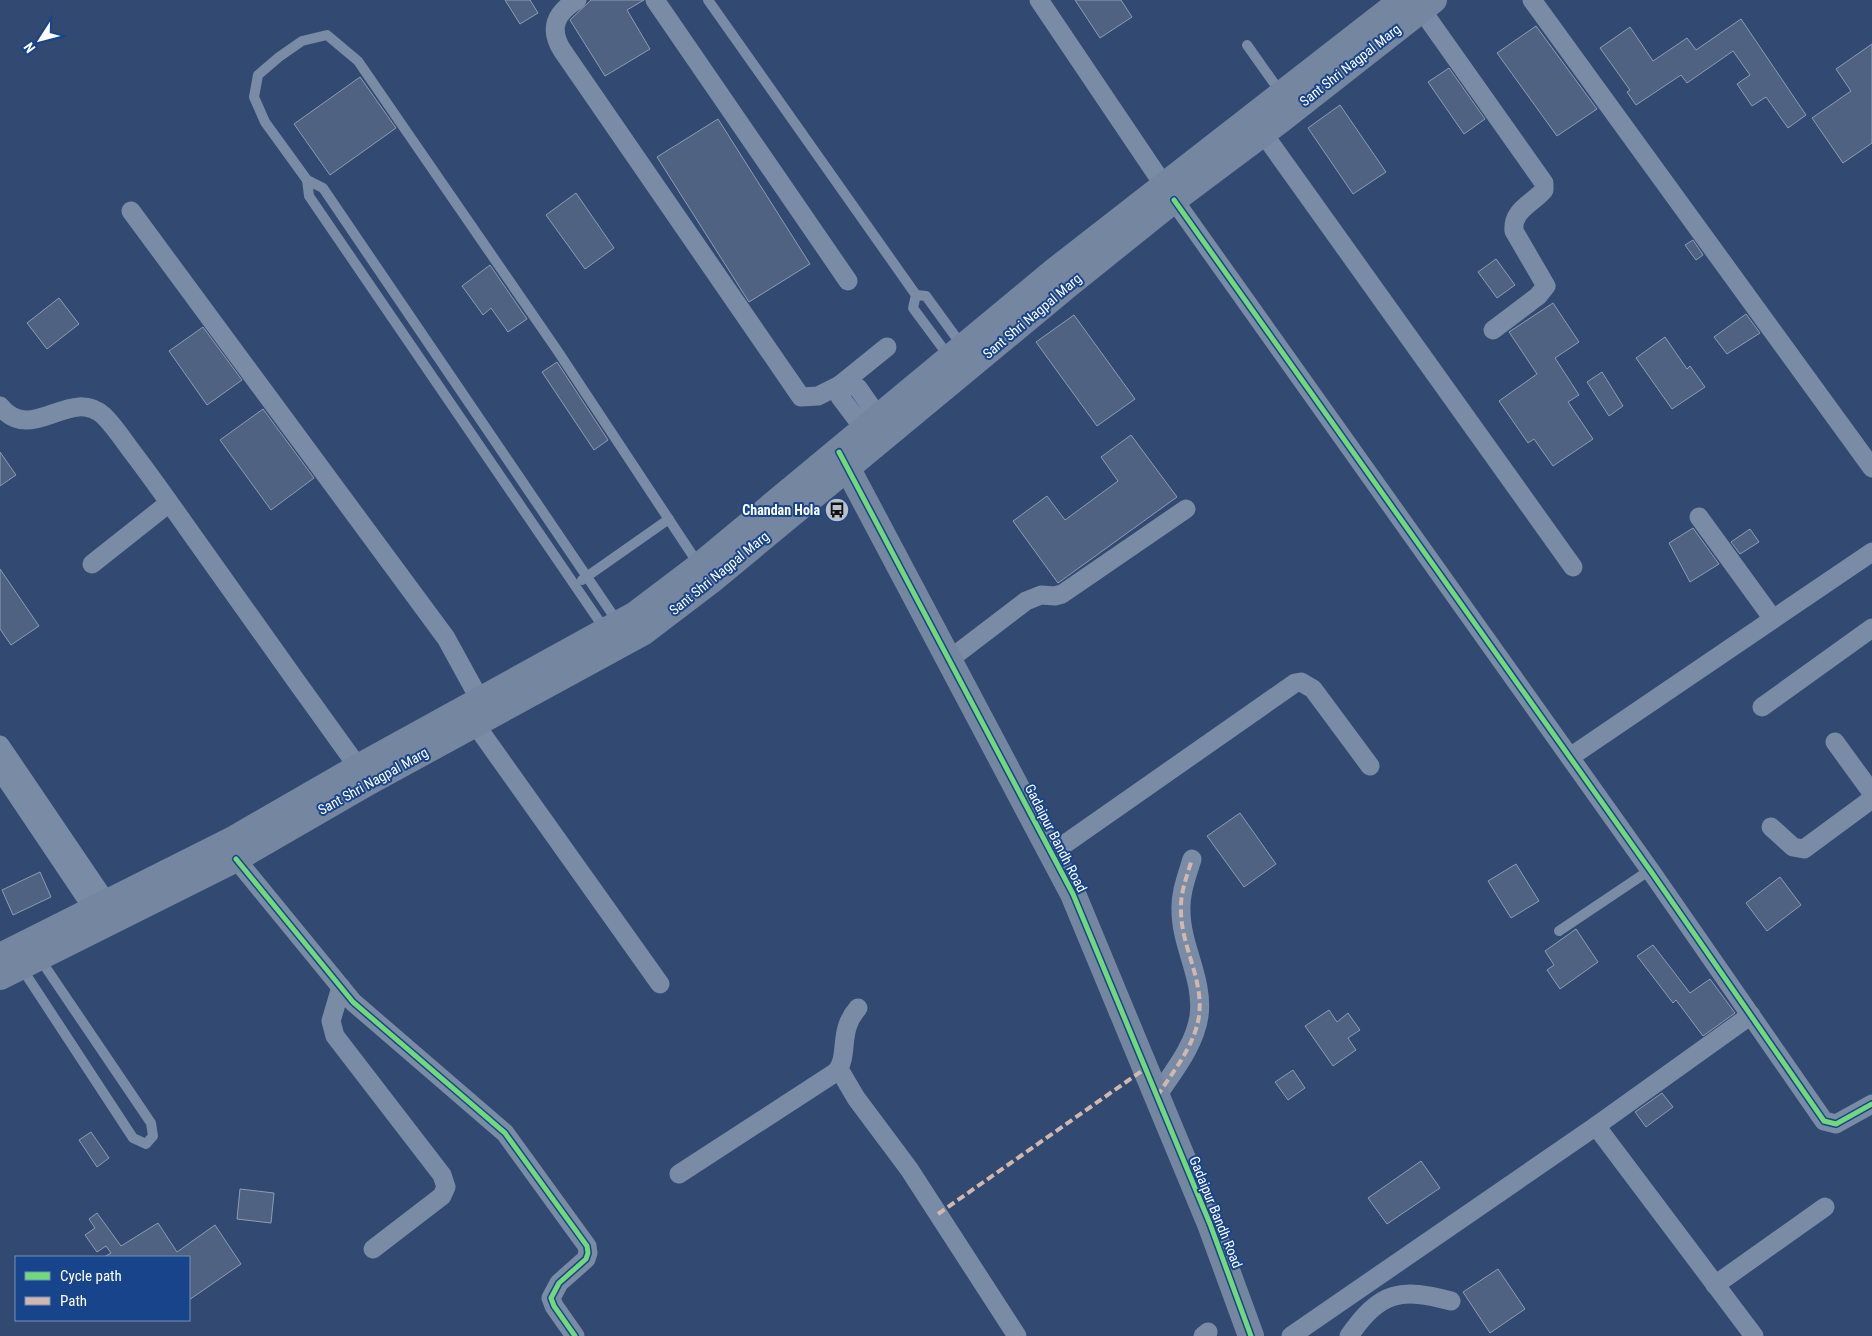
<svg xmlns="http://www.w3.org/2000/svg" width="1872" height="1336" font-family="'Roboto Condensed',sans-serif">
<rect width="100%" height="100%" fill="#324a71"/>
<!-- building -->
<g fill="#4f6281" stroke="#8d9cb4">
<path d="M 505,0 L 530,0 L 538,13 L 520,24 Z"/>
<path d="M 591,0 L 644,0 L 627,10 L 650,49 L 605,76 L 570,20 Z"/>
<path d="M 1075,0 L 1121,0 L 1132,17 L 1100,38 Z"/>
<path d="M 1741,19 L 1806,115 L 1788,128 L 1766,97 L 1752,106 L 1737,84 L 1750,75 L 1733,51 L 1687,83 L 1681,75 L 1636,105 L 1627,92 L 1630,90 L 1600,48 L 1630,27 L 1653,61 L 1687,38 L 1696,50 Z"/>
<path d="M 1536,26 L 1597,109 L 1557,136 L 1497,53 Z"/>
<path d="M 1872,44 L 1872,143 L 1843,163 L 1812,118 L 1851,91 L 1836,69 Z"/>
<path d="M 1449,68 L 1485,119 L 1464,134 L 1428,82 Z"/>
<path d="M 360,77 L 396,128 L 330,175 L 294,124 Z"/>
<path d="M 1340,105 L 1386,172 L 1353,194 L 1308,128 Z"/>
<path d="M 718,119 L 810,264 L 749,302 L 657,157 Z"/>
<path d="M 576,193 L 614,248 L 585,269 L 546,215 Z"/>
<path d="M 1693,240 L 1703,255 L 1696,260 L 1685,245 Z"/>
<path d="M 1496,259 L 1515,285 L 1497,298 L 1478,272 Z"/>
<path d="M 490,265 L 527,319 L 508,332 L 491,308 L 483,315 L 462,286 Z"/>
<path d="M 59,298 L 79,324 L 47,349 L 27,323 Z"/>
<path d="M 1553,303 L 1579,342 L 1555,358 L 1579,395 L 1568,402 L 1593,439 L 1553,466 L 1534,439 L 1528,443 L 1499,401 L 1537,374 L 1509,332 Z"/>
<path d="M 1746,314 L 1760,333 L 1727,354 L 1714,337 Z"/>
<path d="M 1074,315 L 1135,399 L 1097,426 L 1036,342 Z"/>
<path d="M 203,327 L 242,380 L 207,405 L 169,351 Z"/>
<path d="M 1665,337 L 1687,369 L 1690,366 L 1705,387 L 1672,409 L 1636,358 Z"/>
<path d="M 557,362 L 608,440 L 594,450 L 542,372 Z"/>
<path d="M 1602,372 L 1623,406 L 1609,416 L 1587,382 Z"/>
<path d="M 263,409 L 314,478 L 271,510 L 220,440 Z"/>
<path d="M 1131,435 L 1177,497 L 1058,583 L 1013,521 L 1047,496 L 1065,520 L 1118,481 L 1101,457 Z"/>
<path d="M 0,452 L 16,475 L 0,486 Z"/>
<path d="M 1693,528 L 1719,564 L 1690,582 L 1669,543 Z"/>
<path d="M 1750,529 L 1759,542 L 1740,554 L 1731,542 Z"/>
<path d="M 0,569 L 39,626 L 11,645 L 0,629 Z"/>
<path d="M 1240,813 L 1276,864 L 1244,887 L 1207,836 Z"/>
<path d="M 1516,864 L 1539,901 L 1511,918 L 1488,881 Z"/>
<path d="M 40,872 L 51,897 L 13,915 L 2,890 Z"/>
<path d="M 1780,877 L 1801,905 L 1767,931 L 1746,903 Z"/>
<path d="M 1576,929 L 1598,962 L 1560,989 L 1547,970 L 1554,965 L 1545,951 Z"/>
<path d="M 1653,945 L 1690,993 L 1710,979 L 1735,1013 L 1703,1036 L 1676,1000 L 1673,1003 L 1637,956 Z"/>
<path d="M 1329,1010 L 1337,1022 L 1348,1013 L 1360,1030 L 1348,1038 L 1356,1050 L 1333,1066 L 1305,1026 Z"/>
<path d="M 1293,1070 L 1305,1088 L 1288,1100 L 1275,1082 Z"/>
<path d="M 1662,1093 L 1673,1107 L 1646,1127 L 1635,1112 Z"/>
<path d="M 91,1132 L 109,1158 L 97,1167 L 79,1140 Z"/>
<path d="M 1421,1161 L 1440,1188 L 1387,1224 L 1368,1198 Z"/>
<path d="M 240,1189 L 274,1193 L 271,1223 L 237,1219 Z"/>
<path d="M 97,1213 L 121,1246 L 158,1223 L 177,1252 L 215,1225 L 241,1264 L 189,1300 L 189,1257 L 104,1257 L 111,1253 L 106,1246 L 97,1252 L 85,1235 L 95,1228 L 89,1219 Z"/>
<path d="M 1498,1269 L 1525,1309 L 1490,1333 L 1463,1292 Z"/>
</g>
<g fill="none" stroke-linecap="round" stroke-linejoin="round">
<!-- lane -->
<g stroke="#798ba5" stroke-width="10">
<path d="M 708,0 L 916,295"/>
<path d="M 1247,45 L 1281,93"/>
<path d="M 307,180 L 265,122 L 254,97 L 258,75 L 279,57 L 302,41 L 327,35 L 358,61 L 557,350 L 699,565"/>
<path d="M 950,358 L 913,308 L 916,295 L 926,296 L 963,347"/>
<path d="M 582,580 L 669,519"/>
<path d="M 606,631 L 309,196 L 307,180 L 323,188 L 619,624"/>
<path d="M 1559,931 L 1650,870"/>
<path d="M 21,967 L 133,1138 L 146,1144 L 153,1136 L 151,1123 L 40,959"/>
</g>
<!-- street -->
<g stroke="#798ba5" stroke-width="19">
<path d="M 577,0 C 555,13 549,29 562,50 L 801,397 L 818,396 L 840,385 L 843,390"/>
<path d="M 655,0 L 848,281"/>
<path d="M 1039,0 L 1163,184"/>
<path d="M 1532,0 L 1872,468"/>
<path d="M 1421,9 L 1544,183 L 1544,190 C 1532,204 1512,210 1514,231 L 1546,286 L 1538,296 L 1493,330"/>
<path d="M 1263,133 L 1573,567"/>
<path d="M 1174,200 L 1650,870 L 1824,1121 L 1836,1124 L 1872,1104"/>
<path d="M 131,211 L 446,638 L 480,700"/>
<path d="M 840,385 L 887,347"/>
<path d="M 0,406 C 32,446 70,385 104,416 C 114,426 122,438 130,449 C 150,475 169,502 188,529 C 244,608 301,688 358,767"/>
<path d="M 865,430 L 840,397 L 843,390 L 851,384 L 858,388 L 879,418"/>
<path d="M 1699,517 L 1773,619"/>
<path d="M 92,564 L 169,503"/>
<path d="M 950,659 L 1026,601 L 1041,595 L 1055,596 L 1062,594 L 1186,509"/>
<path d="M 1762,707 L 1872,628"/>
<path d="M 475,724 L 660,984"/>
<path d="M 1835,742 L 1872,793"/>
<path d="M 0,745 L 107,903"/>
<path d="M 1570,757 L 1872,552"/>
<path d="M 0,770 L 94,910"/>
<path d="M 1771,827 L 1793,847 L 1804,849 L 1872,799"/>
<path d="M 1052,853 L 1295,683 L 1301,682 L 1313,689 L 1370,766"/>
<path d="M 236,859 L 353,1002 L 505,1133 L 587,1246 L 588,1253 L 586,1259 L 559,1283 L 551,1298 L 554,1306 L 575,1336"/>
<path d="M 341,987 L 331,1021 L 335,1036 L 442,1175 L 446,1187 L 442,1196 L 373,1249"/>
<path d="M 839,1069 L 856,1098 L 909,1169 L 1017,1336"/>
<path d="M 1157,1096 C 1173,1072 1195,1045 1199,1016 C 1204,980 1181,946 1181,911 C 1180,893 1187,876 1192,859"/>
<path d="M 1596,1126 L 1754,1336"/>
<path d="M 679,1174 L 836,1072 C 850,1056 837,1031 858,1008"/>
<path d="M 1715,1285 L 1825,1207"/>
<path d="M 1203,1336 L 1208,1332"/>
<path d="M 1291,1336 L 1596,1126 L 1751,1015"/>
<path d="M 1349,1336 C 1381,1290 1401,1288 1451,1301"/>
</g>
<!-- secondary -->
<g stroke="#7586a1" stroke-width="26">
<path d="M 840,454 L 1073,894 L 1210,1224 L 1251,1336"/>
<path d="M 0,956 L 235,838 L 358,767 L 634,615 L 700,565 L 1054,271 L 1402,0"/>
<path d="M 0,977 L 236,859 L 369,782 L 644,632 L 711,581 L 1067,286 L 1174,200 L 1281,120 L 1434,0"/>
</g>
<!-- quiet -->
<g stroke="#d1b7ad" stroke-width="4" stroke-dasharray="8 4" stroke-linecap="butt">
<path d="M 1157,1096 C 1173,1072 1195,1045 1199,1016 C 1204,980 1181,946 1181,911 C 1180,893 1187,876 1192,859"/>
<path d="M 938,1214 L 1146,1068"/>
</g>
<!-- cycleway casing -->
<g stroke="#18448b" stroke-width="8">
<g id="cycleway">
<path d="M 1174,200 L 1650,870 L 1824,1121 L 1836,1124 L 1872,1104"/>
<path d="M 839,452 L 1073,894 L 1210,1224 L 1251,1336"/>
<path d="M 236,859 L 353,1002 L 505,1133 L 587,1246 L 588,1253 L 586,1259 L 559,1283 L 551,1298 L 554,1306 L 575,1336"/>
</g>
</g>
<!-- cycleway -->
<use href="#cycleway" stroke="#71d979" stroke-width="5"/>
</g>
<!-- icons -->
<defs>
<g id="bus-disc" transform="scale(1.25)"><circle r="9.5" fill="#b7c0cd" stroke="#18448b"/><path d="M-5-6H5V4H4V6H2V4H-2V6H-4V4H-5ZM-3.5-4V0h7V-4ZM-3.5 1.2v1.5H-2V1.2ZM2 1.2v1.5H3.5V1.2Z" fill="#111"/></g>
</defs>
<g fill-rule="evenodd">
<use href="#bus-disc" x="837" y="510"/>
</g>
<g text-anchor="middle" dominant-baseline="central" stroke-width="4" stroke-linejoin="round" paint-order="stroke">
<!-- street labels -->
<g font-size="14" fill="#fff" stroke="#18448b">
<text transform="translate(1350 65) rotate(-38)">Sant Shri Nagpal Marg</text>
<text transform="translate(1032 316) rotate(-40)">Sant Shri Nagpal Marg</text>
<text transform="translate(719 573) rotate(-39)">Sant Shri Nagpal Marg</text>
<text transform="translate(373 781) rotate(-29)">Sant Shri Nagpal Marg</text>
<text transform="translate(1056 838) rotate(63)">Gadaipur Bandh Road</text>
<text transform="translate(1216 1212) rotate(68)">Gadaipur Bandh Road</text>
</g>
<!-- poi labels -->
<g font-size="14" font-weight="bold" fill="#fff" stroke="#18448b" text-anchor="end">
<text x="820" y="510">Chandan Hola</text>
</g>
</g>
<!-- legend -->
<rect x="15" y="1256" width="175" height="65" fill="#18448b" stroke="#748fb9"/>
<rect x="25" y="1272" width="25" height="8" fill="#71d979" stroke="#748fb9"/>
<text x="60" y="1281" font-size="15" fill="#ffffff">Cycle path</text>
<rect x="25" y="1297" width="25" height="8" fill="#d1b7ad" stroke="#748fb9"/>
<text x="60" y="1306" font-size="15" fill="#ffffff">Path</text>
<!-- north arrow -->
<g transform="translate(40 40) rotate(234)" stroke="#18448b" stroke-width="4" paint-order="stroke">
<path d="M0-4L9 19L0 12L-9 19Z" fill="#ffffff"/>
<text y="-8" font-size="14" font-weight="bold" text-anchor="middle" fill="#ffffff">N</text>
</g>
</svg>
